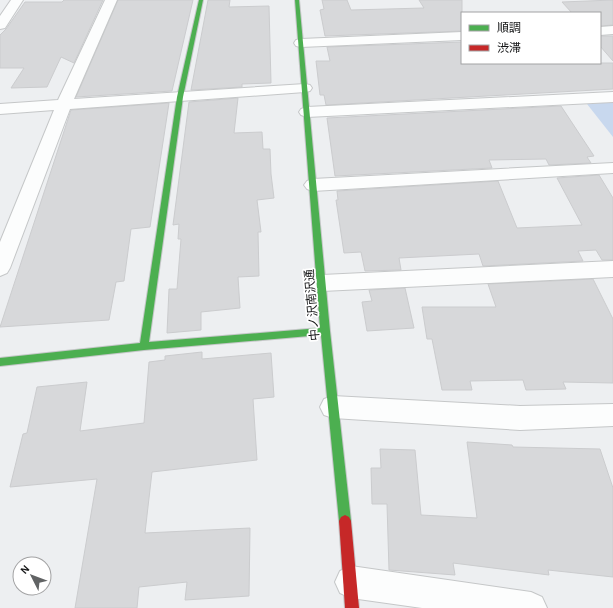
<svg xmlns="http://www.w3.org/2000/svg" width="613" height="608" font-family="'Alegreya Sans','Noto Sans JP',sans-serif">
<rect width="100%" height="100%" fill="#edeff1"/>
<!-- green -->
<path fill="#c8d8ee" d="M 613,102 L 613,137 L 587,104 Z"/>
<!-- building -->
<g fill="#d7d8da" stroke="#cbccce">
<path d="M 64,0 L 103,0 L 74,63 L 61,57 L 47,87 L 11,88 L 24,68 L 0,68 L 0,35 L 6,29 L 25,2 L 62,2 Z"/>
<path d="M 118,0 L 193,0 L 172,91 L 76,97 Z"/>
<path d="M 208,0 L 230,0 L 229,7 L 269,6 L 271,83 L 242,84 L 242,87 L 191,90 Z"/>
<path d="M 322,0 L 347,0 L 351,10 L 424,8 L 419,0 L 462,0 L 462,31 L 325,36 L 320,10 L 324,9 Z"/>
<path d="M 613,0 L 613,25 L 600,26 L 600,13 L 572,13 L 562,2 Z"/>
<path d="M 600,36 L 613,36 L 613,61 L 600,46 Z"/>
<path d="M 462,42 L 462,63 L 613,63 L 613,89 L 326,105 L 324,95 L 320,95 L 316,61 L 330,61 L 327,47 Z"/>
<path d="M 238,98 L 234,133 L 262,132 L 263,149 L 270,149 L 271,174 L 274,198 L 257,200 L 261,232 L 258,232 L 259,276 L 238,277 L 240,308 L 201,312 L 201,330 L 167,333 L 169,289 L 177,289 L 181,239 L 178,239 L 179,224 L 173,225 L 189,102 Z"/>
<path d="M 169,103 L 150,227 L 131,229 L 124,281 L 116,282 L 109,320 L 0,327 L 71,110 Z"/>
<path d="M 561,106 L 594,156 L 587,157 L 591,163 L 549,165 L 546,159 L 489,160 L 492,168 L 335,176 L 327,118 Z"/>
<path d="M 599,175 L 613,198 L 613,260 L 602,260 L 596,250 L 578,251 L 583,261 L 483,266 L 479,254 L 399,258 L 401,270 L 365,271 L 361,252 L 344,253 L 336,200 L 338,200 L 337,191 L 498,181 L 517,228 L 582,225 L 557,178 Z"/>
<path d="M 593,279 L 613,319 L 613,383 L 563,382 L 566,389 L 526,390 L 523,380 L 470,381 L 472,390 L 442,390 L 432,339 L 427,339 L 422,307 L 496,307 L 488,284 Z"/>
<path d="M 405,288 L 414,328 L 367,331 L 362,302 L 372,301 L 369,290 Z"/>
<path d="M 202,352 L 202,359 L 271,353 L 274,397 L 253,399 L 257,460 L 152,472 L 145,533 L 250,528 L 249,596 L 185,600 L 187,582 L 139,587 L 137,608 L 75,608 L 97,479 L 10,487 L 23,434 L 27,433 L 37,387 L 87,382 L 80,431 L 144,423 L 149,362 L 165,360 L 165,356 Z"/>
<path d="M 467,442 L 512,445 L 513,447 L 600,449 L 613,488 L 613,577 L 548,570 L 549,575 L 453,563 L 455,575 L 389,570 L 387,504 L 372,504 L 371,468 L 381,468 L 380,449 L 415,450 L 421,515 L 477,518 Z"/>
</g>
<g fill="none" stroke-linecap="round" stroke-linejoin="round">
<!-- street casing -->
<g stroke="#c5c7c8" stroke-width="2">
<g id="street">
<path d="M 11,0 L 23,0 L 5,28 L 0,29 L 0,16 Z"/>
<path d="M 105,0 L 117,0 L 74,99 L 305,84 L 310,85 L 312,88 L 310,91 L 305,92 L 70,109 L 10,268 L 7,273 L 0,276 L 0,242 L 54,110 L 0,114 L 0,104 L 58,100 Z"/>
<path d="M 613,26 L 613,34 L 600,35 L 600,27 Z"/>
<path d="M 462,32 L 462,40 L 301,47 L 296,46 L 294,43 L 296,40 L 301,39 Z"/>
<path d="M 613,92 L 613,102 L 307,117 L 301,115 L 299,112 L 301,109 L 307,107 Z"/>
<path d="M 613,163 L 613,173 L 313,191 L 307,189 L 304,185 L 307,181 L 313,179 Z"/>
<path d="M 613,261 L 613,277 L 322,291 L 314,289 L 311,283 L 314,277 L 322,275 Z"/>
<path d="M 333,396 L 520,406 L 613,404 L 613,426 L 520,430 L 333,418 L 324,415 L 320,407 L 324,399 Z"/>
<path d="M 351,566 L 531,592 L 542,597 L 547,608 L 422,608 L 351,598 L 340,593 L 335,582 L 340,571 Z"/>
</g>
</g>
<!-- fast casing -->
<g stroke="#c5c7c8" stroke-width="2">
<path id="fast" d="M 199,0 L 203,0 L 183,97 L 149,342 L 320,328 L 295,0 L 299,0 L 330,331 L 351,521 L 349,525 L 345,527 L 341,525 L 339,521 L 321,335 L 144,350 L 0,366 L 0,358 L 140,343 L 177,97 Z"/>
</g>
<!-- jam casing -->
<g stroke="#c5c7c8" stroke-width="2">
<path id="jam" d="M 345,515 L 349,517 L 351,521 L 359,608 L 345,608 L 339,521 L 341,517 Z"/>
</g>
<!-- street -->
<use href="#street" fill="#fcfdfd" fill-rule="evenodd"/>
<!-- fast -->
<use href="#fast" fill="#4caf50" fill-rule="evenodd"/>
<!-- jam -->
<use href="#jam" fill="#c62828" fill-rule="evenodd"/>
</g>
<g text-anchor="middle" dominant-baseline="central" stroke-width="3.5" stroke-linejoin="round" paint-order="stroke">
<!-- street labels -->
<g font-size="12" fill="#161718" stroke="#fff">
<text transform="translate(312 305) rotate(-95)">中ノ沢南沢通</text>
</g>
</g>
<!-- legend -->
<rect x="461" y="12" width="140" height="52" fill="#ffffff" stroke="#a2a2a3"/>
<rect x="469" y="25" width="20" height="6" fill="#4caf50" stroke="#a2a2a3"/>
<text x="497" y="32" font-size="12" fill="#161718">順調</text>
<rect x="469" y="45" width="20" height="6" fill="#c62828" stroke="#a2a2a3"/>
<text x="497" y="52" font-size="12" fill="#161718">渋滞</text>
<!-- north arrow -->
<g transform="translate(32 576) rotate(312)"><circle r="19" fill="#ffffff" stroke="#a2a2a3"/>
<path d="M0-3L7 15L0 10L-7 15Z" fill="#616364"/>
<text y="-6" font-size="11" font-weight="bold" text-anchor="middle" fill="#161718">N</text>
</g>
</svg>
